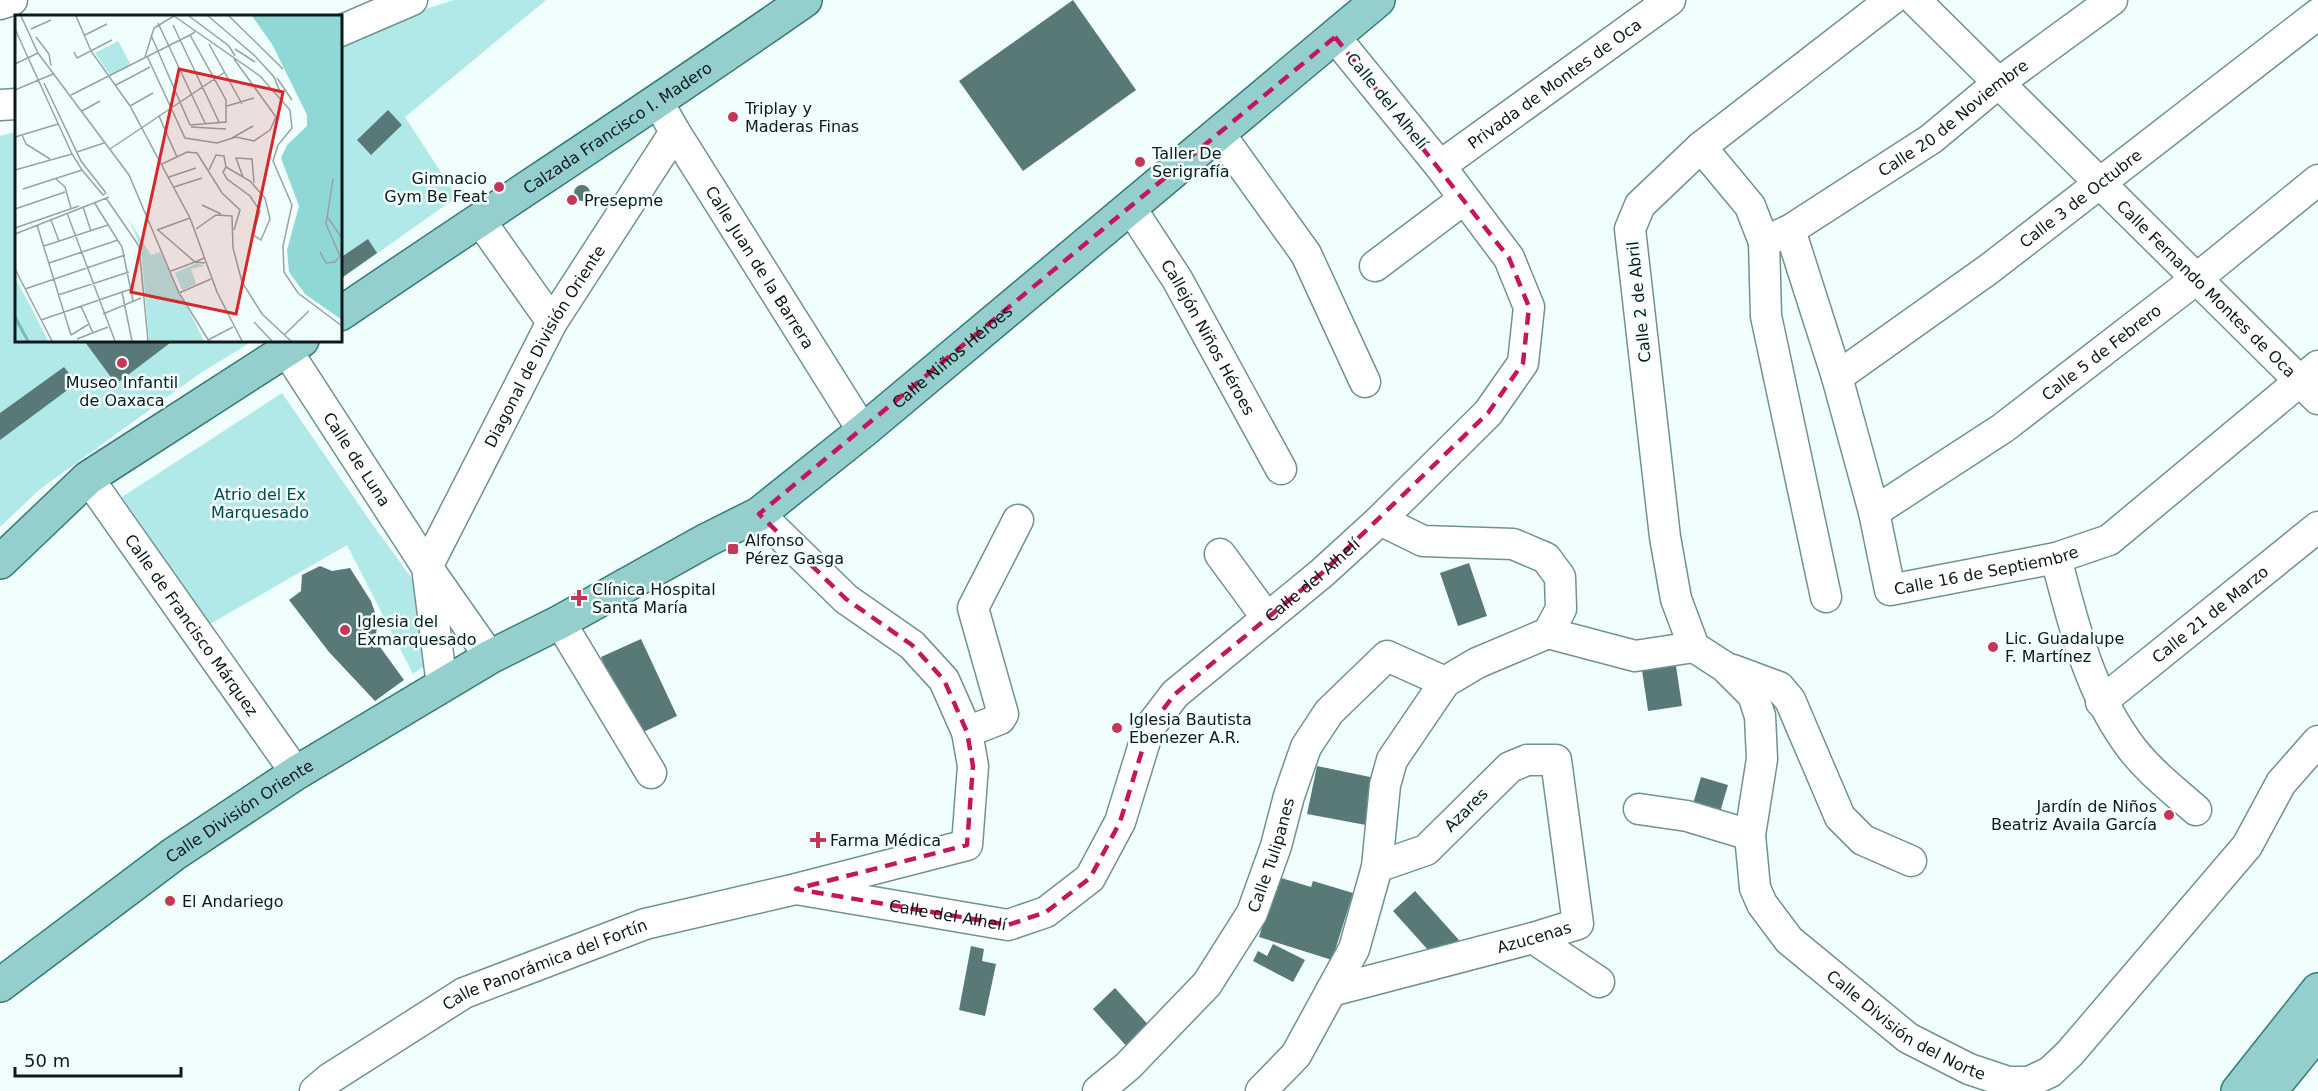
<svg xmlns="http://www.w3.org/2000/svg" width="2318" height="1091" font-family="'DejaVu Sans',sans-serif">
<rect width="100%" height="100%" fill="#f0fefd"/>
<!-- green -->
<g fill="#b0e9e7">
<path d="M 454,0 L 546,0 L 405,117 L 457,197 L 341,279 L 340,36 Z"/>
<path d="M 16,132 L 16,340 L 253,341 L 199,374 L 39,490 L 0,527 L 0,136 Z"/>
<path d="M 282,393 L 370,521 L 426,598 L 429,663 L 413,674 L 347,545 L 210,624 L 122,497 Z"/>
</g>
<!-- building -->
<g fill="#597978">
<path d="M 1073,0 L 1136,90 L 1023,171 L 959,81 Z"/>
<path d="M 388,110 L 402,125 L 371,155 L 357,140 Z"/>
<circle cx="582" cy="193" r="8"/>
<path d="M 368,239 L 377,253 L 340,279 L 340,258 Z"/>
<path d="M 87,340 L 174,340 L 116,384 L 85,342 Z"/>
<path d="M 64,367 L 77,383 L 0,440 L 0,413 Z"/>
<path d="M 1469,563 L 1487,616 L 1458,626 L 1440,573 Z"/>
<path d="M 320,566 L 332,571 L 350,568 L 371,601 L 378,621 L 375,640 L 404,680 L 375,701 L 329,652 L 289,600 L 301,591 L 302,575 Z"/>
<path d="M 641,639 L 677,716 L 637,735 L 601,657 Z"/>
<path d="M 1676,666 L 1682,706 L 1648,711 L 1642,670 Z"/>
<path d="M 1317,766 L 1375,778 L 1366,825 L 1307,814 Z"/>
<path d="M 1701,777 L 1728,785 L 1720,812 L 1693,804 Z"/>
<path d="M 1278,877 L 1311,887 L 1313,881 L 1353,893 L 1332,960 L 1259,937 Z"/>
<path d="M 1415,891 L 1459,940 L 1437,960 L 1393,911 Z"/>
<path d="M 1273,944 L 1305,960 L 1293,982 L 1253,961 L 1258,951 L 1267,956 Z"/>
<path d="M 971,946 L 984,949 L 982,961 L 996,964 L 985,1016 L 959,1010 Z"/>
<path d="M 1115,988 L 1152,1029 L 1130,1050 L 1093,1009 Z"/>
</g>
<g fill="none" stroke-linecap="round" stroke-linejoin="round">
<!-- minor casing -->
<g stroke="#709290" stroke-width="33">
<g id="minor">
<path id="s1" d="M 1915,0 L 2318,399"/>
<path d="M 0,4 L 12,0"/>
<path d="M 340,31 L 412,0"/>
<path d="M 0,105 L 16,104"/>
<path id="s2" d="M 666,116 L 675,132 L 863,431"/>
<path d="M 1219,133 L 1306,254 L 1365,382"/>
<path id="s3" d="M 1701,147 L 1750,206 L 1764,242 L 1790,230 L 1931,139 L 1997,84 L 2112,0"/>
<path id="s4" d="M 1440,166 L 1670,0"/>
<path id="s5" d="M 1130,207 L 1177,279 L 1281,469"/>
<path d="M 479,219 L 552,322"/>
<path id="s6" d="M 1790,230 L 1837,377 L 1874,512 L 1890,590 L 2056,558 L 2109,540 L 2318,366"/>
<path d="M 1764,242 L 1766,316 L 1826,597"/>
<path d="M 1375,266 L 1464,199"/>
<path id="s7" d="M 287,351 L 427,567 L 442,686"/>
<path id="s8" d="M 1837,377 L 1989,269 L 2318,14"/>
<path id="s9" d="M 88,478 L 296,773"/>
<path id="s10" d="M 1874,512 L 2003,428 L 2195,280 L 2318,180"/>
<path d="M 1220,554 L 1267,618"/>
<path d="M 2056,558 C 2073,622 2088,688 2127,742 C 2145,768 2172,789 2196,810"/>
<path d="M 560,622 L 651,773"/>
<path d="M 1548,633 L 1635,656 L 1694,647"/>
<path id="s11" d="M 1694,647 L 1725,667 L 1753,695 L 1760,716 L 1762,759 L 1750,835 L 1755,888 L 1762,904 L 1789,940 L 1908,1038 L 1969,1069 L 2008,1082 L 2029,1082 L 2050,1072 L 2070,1053 L 2247,846 L 2281,783 L 2318,741"/>
<path d="M 1694,647 L 1676,599 L 1665,537 L 1630,229 L 1640,205 L 1701,147 L 1891,0"/>
<path id="s12" d="M 490,657 L 427,567 L 552,322 L 675,132"/>
<path d="M 1733,670 L 1779,687 L 1790,700 L 1840,817 L 1863,840 L 1911,861"/>
<path id="s13" d="M 2101,702 L 2318,527"/>
<path d="M 967,732 L 1000,719 L 1003,714 L 973,608 L 1018,520"/>
<path d="M 1639,809 L 1687,816 L 1750,835"/>
<path id="s14" d="M 796,889 L 1008,925 L 1046,912 L 1090,878 L 1120,822 L 1149,728 L 1175,694 L 1322,573 L 1380,520 L 1488,413 L 1523,363 L 1529,307 L 1509,258 L 1440,166 L 1335,37"/>
<path d="M 1533,938 L 1599,982"/>
<path id="s15" d="M 1331,991 L 1533,938 L 1578,924 L 1556,760 L 1527,760 L 1510,767 L 1426,850 L 1377,867"/>
<path id="s16" d="M 315,1091 L 329,1079 L 464,993 L 645,924 L 796,889 L 967,845 L 973,766 L 967,732 L 944,680 L 912,645 L 846,599 L 759,514"/>
<path id="s17" d="M 1098,1091 L 1128,1066 L 1207,984 L 1252,913 L 1276,846 L 1289,796 L 1306,747 L 1329,712 L 1387,656 L 1445,682"/>
<path d="M 1261,1091 L 1296,1055 L 1354,949 L 1377,867 L 1385,785 L 1392,760 L 1445,682 L 1477,663 L 1548,633 L 1561,609 L 1560,577 L 1546,558 L 1513,544 L 1423,541 L 1380,520"/>
</g>
</g>
<!-- major casing -->
<g stroke="#367a78" stroke-width="36">
<g id="major">
<path id="s18" d="M 340,314 C 495,208 652,107 805,0"/>
<path d="M 0,562 L 88,478 L 302,340"/>
<path id="s19" d="M 0,985 L 174,854 L 296,773 L 490,657 L 560,622 L 707,540 L 759,514 L 863,431 L 1378,0"/>
<path d="M 2238,1091 L 2318,990"/>
<path d="M 2270,1091 L 2318,1032"/>
</g>
</g>
<!-- minor -->
<use href="#minor" stroke="#fff" stroke-width="30"/>
<!-- major -->
<use href="#major" stroke="#94cecd" stroke-width="33"/>
</g>
<!-- marked area -->
<path fill="none" stroke="#c2185b" stroke-width="4.5" stroke-dasharray="12 8" stroke-linejoin="round" d="M 1335,37 L 1509,258 L 1529,307 L 1523,363 L 1488,413 L 1322,573 L 1175,694 L 1149,728 L 1120,822 L 1090,878 L 1046,912 L 1008,925 L 796,889 L 967,845 L 973,766 L 967,732 L 944,680 L 912,645 L 846,599 L 759,514 Z"/>
<!-- markers -->
<g fill="#c63655" stroke="#f0fefd" stroke-width="2">
<circle cx="733" cy="117" r="6"/>
<circle cx="1140" cy="162" r="6"/>
<circle cx="499" cy="187" r="6"/>
<circle cx="572" cy="200" r="6"/>
<circle cx="122" cy="363" r="6"/>
<rect x="727" y="543" width="12" height="12" rx="3"/>
<path d="M576 589h6v6h6v6h-6v6h-6v-6h-6v-6h6z"/>
<circle cx="345" cy="630" r="6"/>
<circle cx="1993" cy="647" r="6"/>
<circle cx="1117" cy="728" r="6"/>
<circle cx="2169" cy="815" r="6"/>
<path d="M815 831h6v6h6v6h-6v6h-6v-6h-6v-6h6z"/>
<circle cx="170" cy="901" r="6"/>
</g>
<g text-anchor="middle" dominant-baseline="central" stroke-width="5" stroke-linejoin="round" paint-order="stroke">
<!-- street labels -->
<g font-size="16" fill="#0d1a19" stroke="#f0fefd">
<text stroke="none"><textPath href="#s4" startOffset="141">Privada de Montes de Oca</textPath></text>
<text transform="translate(1387 101) rotate(51)">Calle del Alhelí</text>
<text stroke="none"><textPath href="#s3" startOffset="342">Calle 20 de Noviembre</textPath></text>
<text stroke="none"><textPath href="#s18" startOffset="334">Calzada Francisco I. Madero</textPath></text>
<text stroke="none"><textPath href="#s8" startOffset="302">Calle 3 de Octubre</textPath></text>
<text stroke="none"><textPath href="#s2" startOffset="178">Calle Juan de la Barrera</textPath></text>
<text stroke="none"><textPath href="#s1" startOffset="410">Calle Fernando Montes de Oca</textPath></text>
<text transform="translate(1639 302) rotate(-96)">Calle 2 de Abril</text>
<text stroke="none"><textPath href="#s5" startOffset="152">Callejón Niños Héroes</textPath></text>
<text stroke="none"><textPath href="#s12" startOffset="360">Diagonal de División Oriente</textPath></text>
<text stroke="none"><textPath href="#s10" startOffset="278">Calle 5 de Febrero</textPath></text>
<text stroke="none"><textPath href="#s19" startOffset="1144">Calle Niños Héroes</textPath></text>
<text stroke="none"><textPath href="#s7" startOffset="129">Calle de Luna</textPath></text>
<text stroke="none"><textPath href="#s6" startOffset="472">Calle 16 de Septiembre</textPath></text>
<text stroke="none"><textPath href="#s14" startOffset="694">Calle del Alhelí</textPath></text>
<text stroke="none"><textPath href="#s13" startOffset="140">Calle 21 de Marzo</textPath></text>
<text stroke="none"><textPath href="#s9" startOffset="180">Calle de Francisco Márquez</textPath></text>
<text transform="translate(1466 810) rotate(-45)">Azares</text>
<text stroke="none"><textPath href="#s19" startOffset="296">Calle División Oriente</textPath></text>
<text stroke="none"><textPath href="#s17" startOffset="298">Calle Tulipanes</textPath></text>
<text stroke="none"><textPath href="#s14" startOffset="154">Calle del Alhelí</textPath></text>
<text stroke="none"><textPath href="#s15" startOffset="210">Azucenas</textPath></text>
<text stroke="none"><textPath href="#s16" startOffset="264">Calle Panorámica del Fortín</textPath></text>
<text stroke="none"><textPath href="#s11" startOffset="480">Calle División del Norte</textPath></text>
</g>
<!-- poi labels -->
<g font-size="16" fill="#0d1a19" stroke="#f0fefd" text-anchor="start">
<text x="745" y="108">Triplay y<tspan x="745" dy="18">Maderas Finas</tspan></text>
<text x="1152" y="153">Taller De<tspan x="1152" dy="18">Serigrafía</tspan></text>
<text x="487" y="178" text-anchor="end">Gimnacio<tspan x="487" dy="18">Gym Be Feat</tspan></text>
<text x="584" y="200">Presepme</text>
<text x="122" y="382" text-anchor="middle">Museo Infantil<tspan x="122" dy="18">de Oaxaca</tspan></text>
<text x="745" y="540">Alfonso<tspan x="745" dy="18">Pérez Gasga</tspan></text>
<text x="592" y="589">Clínica Hospital<tspan x="592" dy="18">Santa María</tspan></text>
<text x="357" y="621">Iglesia del<tspan x="357" dy="18">Exmarquesado</tspan></text>
<text x="2005" y="638">Lic. Guadalupe<tspan x="2005" dy="18">F. Martínez</tspan></text>
<text x="1129" y="719">Iglesia Bautista<tspan x="1129" dy="18">Ebenezer A.R.</tspan></text>
<text x="2157" y="806" text-anchor="end">Jardín de Niños<tspan x="2157" dy="18">Beatriz Availa García</tspan></text>
<text x="830" y="840">Farma Médica</text>
<text x="182" y="901">El Andariego</text>
</g>
<!-- park labels -->
<g font-size="16" fill="#024847" stroke="#f0fefd">
<text x="260" y="494">Atrio del Ex<tspan x="260" dy="18">Marquesado</tspan></text>
</g>
</g>
<!-- overview -->
<g transform="translate(15 15)">
<rect width="327" height="327" fill="#f0fefd"/>
<path d="M 103,26 L 116,50 L 95,60 L 80,38 ZM 114,205 L 136,240 L 145,237 L 189,326 L 134,326 L 126,233 ZM 182,248 L 189,251 L 176,254 L 181,269 L 167,275 L 160,258 ZM 0,263 L 18,296 L 33,326 L 0,326 Z" fill="#b0e9e7"/>
<path d="M 237,1 L 327,1 L 327,305 L 290,279 L 274,257 L 272,235 L 284,191 L 266,143 L 272,130 L 292,111 L 292,100 L 257,29 Z" fill="#90d8d6"/>
<path fill="none" stroke="#74bcb9" stroke-width="3" d="M 0,302 L 13,326"/>
<path fill="none" stroke="#95a3a2" stroke-width="1.5" d="M 6,1 L 23,38 L 114,160 L 164,278 L 194,326M 61,1 L 76,36 L 115,91 L 175,203 L 202,277 L 227,326M 159,1 L 245,61 L 275,95 L 277,113 L 263,130 L 258,146 L 277,190 L 268,231 L 269,257 L 283,278 L 327,311M 174,1 L 214,31 L 220,41M 193,1 L 239,40 L 259,62 L 265,77M 214,1 L 268,54M 143,8 L 190,108M 158,10 L 204,107M 0,14 L 57,139 L 67,155 L 88,180 L 91,178M 16,14 L 36,5M 70,20 L 92,9M 136,20 L 175,110M 21,22 L 34,39 L 36,51M 194,29 L 227,89M 220,34 L 240,47M 59,37 L 62,43 L 97,25M 132,41 L 170,123 L 202,128 L 221,122 L 239,126 L 255,115 L 261,102 L 219,44M 130,42 L 139,13 L 159,1M 0,49 L 23,38M 262,63 L 277,85M 29,68 L 66,146 L 91,178M 101,70 L 135,52M 0,75 L 38,59M 56,80 L 175,20M 115,91 L 138,78M 212,91 L 239,83M 67,96 L 85,86M 144,101 L 162,142M 175,110 L 211,107 L 211,85 L 175,20 L 180,17M 176,112 L 211,114M 7,120 L 11,129 L 35,144M 0,122 L 43,109M 217,123 L 238,111M 95,134 L 210,57M 62,137 L 89,128M 147,149 L 172,137 L 182,138 L 207,178 L 225,195 L 219,215M 0,155 L 57,139M 194,155 L 201,140 L 209,141 L 211,152 L 208,157 L 212,164 L 235,181 L 245,196 L 238,220 L 246,225 L 255,204 L 250,183 L 235,166 L 211,152M 154,162 L 181,153M 228,162 L 221,143 L 237,144 L 239,168M 41,164 L 50,172 L 56,193M 159,172 L 187,163M 8,174 L 67,155M 91,183 L 124,231 L 133,326M 79,187 L 107,232 L 118,286M 187,190 L 206,199M 68,192 L 76,216M 0,194 L 50,177M 52,198 L 100,326M 313,203 L 327,223M 36,205 L 44,226M 22,210 L 56,320M 0,213 L 64,191M 181,214 L 201,200 L 217,201 L 218,233 L 227,267 L 247,299 L 276,326M 142,215 L 175,203M 143,215 L 180,247 L 189,243M 0,219 L 94,182M 29,231 L 93,210M 305,237 L 311,248 L 320,247 L 325,241 L 311,209 L 318,164M 34,248 L 103,225M 0,254 L 37,326M 156,256 L 180,247 L 190,248M 10,274 L 110,240M 107,277 L 117,326M 164,278 L 196,264M 43,280 L 114,257M 66,291 L 78,318M 88,299 L 126,283M 26,305 L 116,274M 239,307 L 257,326M 56,320 L 74,309M 269,320 L 294,296M 62,324 L 93,312M 193,325 L 218,312"/>
<path fill="#d62828" fill-opacity="0.15" stroke="#d62828" stroke-width="3" d="M 164,54 L 268,77 L 221,299 L 116,277 Z"/>
<rect width="327" height="327" fill="none" stroke="#0d1a19" stroke-width="3"/>
</g>
<!-- scale -->
<path d="M15 1067v9h166v-9" fill="none" stroke="#0d1a19" stroke-width="3"/>
<text x="24" y="1067" font-size="18" fill="#0d1a19" stroke="#f0fefd" stroke-width="4.5" paint-order="stroke">50 m</text>
</svg>
